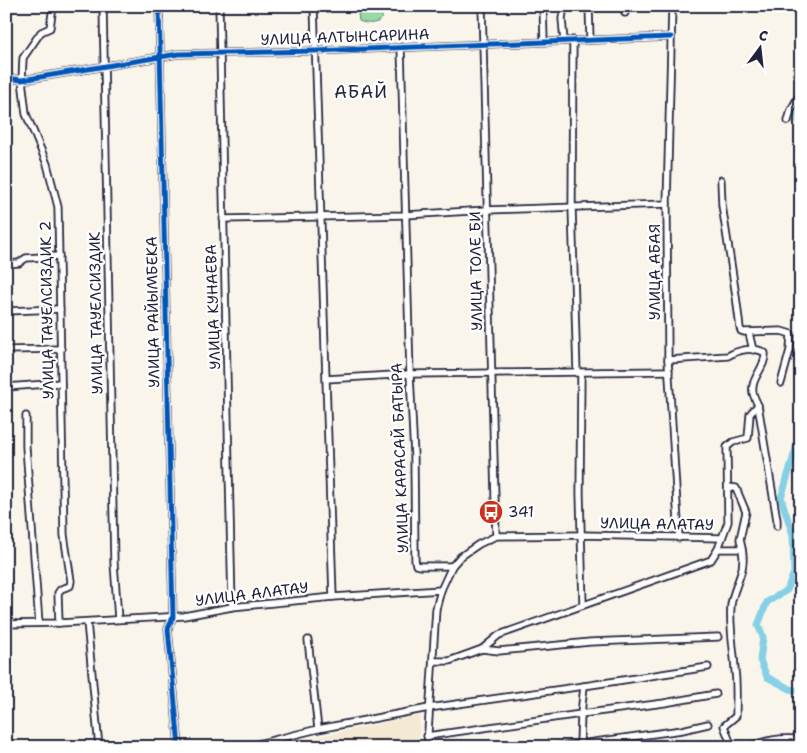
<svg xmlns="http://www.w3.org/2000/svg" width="807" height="753" font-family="'Shantell Sans',sans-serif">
<rect width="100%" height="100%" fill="#faf5eb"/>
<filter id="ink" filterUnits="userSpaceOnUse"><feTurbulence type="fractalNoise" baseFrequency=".02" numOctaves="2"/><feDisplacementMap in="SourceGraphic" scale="10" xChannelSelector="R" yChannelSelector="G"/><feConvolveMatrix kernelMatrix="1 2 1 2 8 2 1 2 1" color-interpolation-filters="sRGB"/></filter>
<g filter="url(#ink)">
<!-- built -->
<path fill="#f4e9d3" d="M 420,715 L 418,747 L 270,747 Z"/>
<!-- green -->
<path fill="#97daa6" stroke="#5c7e70" d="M 357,6 L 381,6 L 382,18 C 377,25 367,24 359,21 Z"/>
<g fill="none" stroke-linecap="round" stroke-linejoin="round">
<!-- river -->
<g stroke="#86d0e6" stroke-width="7">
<path d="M 801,103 L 797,109 L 801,129"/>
<path d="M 801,432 L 781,498 L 793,535 L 794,573 L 787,590 L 767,602 L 758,625 L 763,637 L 760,660 L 767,677 L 790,689 L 801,692"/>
</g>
<!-- minor casing -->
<g stroke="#22223b" stroke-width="9">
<g id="minor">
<path d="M 53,6 L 50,28 L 41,32 L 23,58 L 22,80 L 26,114 L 47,164 L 58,207 L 64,535 L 71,581 L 70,586 L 61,589 L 58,593 L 59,623"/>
<path d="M 103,6 L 114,563 L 118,619"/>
<path d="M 159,6 L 173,617 L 168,629 L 179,747"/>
<path d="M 219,6 L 232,607"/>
<path d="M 314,6 L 333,597"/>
<path d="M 482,6 L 496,536"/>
<path d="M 543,6 L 544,41"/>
<path d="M 564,6 L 562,19 L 564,41"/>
<path d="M 589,6 L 590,40"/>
<path d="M 625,6 L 625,13"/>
<path d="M 672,6 L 667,204 L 668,360 L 679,538"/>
<path d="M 801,20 L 801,23"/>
<path d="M 573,40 L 572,207 L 577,373"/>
<path d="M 401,47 L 410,374 L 414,456 L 415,560 L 416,565 L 420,566 L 452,566"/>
<path d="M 6,78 L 22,80 L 178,54 L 315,51 L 671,37"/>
<path d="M 788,121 L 791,110 L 801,92"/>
<path d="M 721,180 L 722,205 L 736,296 L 740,328 L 741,331 L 744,332 L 781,331 L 791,334 L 790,350 L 781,383"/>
<path d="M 223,219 L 405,215 L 487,210 L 667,204"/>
<path d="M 6,264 L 19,263 L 26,258 L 59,256"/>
<path d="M 6,311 L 60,309"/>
<path d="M 749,333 L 753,350"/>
<path d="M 6,350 L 61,349"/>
<path d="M 668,360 L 728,356 C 738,350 754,346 765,353 C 766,368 750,378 753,393 C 754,397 756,401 758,405 L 777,520 L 777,526"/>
<path d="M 581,373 L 580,493 L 583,605"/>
<path d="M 326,379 L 410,374 L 669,371"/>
<path d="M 6,387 L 61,383"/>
<path d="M 26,416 L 26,447 L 39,623"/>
<path d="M 718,549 L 742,549 L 740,539 L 746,512 L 736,488 L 728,487"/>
<path d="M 87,622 L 99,747"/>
<path d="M 6,624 L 59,623 L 184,616 L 232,607 L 333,597 L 441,590"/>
<path d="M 308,640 L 318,729"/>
<path d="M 482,649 L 499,635 L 711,560 L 718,549 L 728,522 L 727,447 L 733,442 L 748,438 L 750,414 L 758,405"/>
<path d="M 433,661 L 449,661 L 482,649 L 499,651 L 590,642 L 718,637"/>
<path d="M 427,736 L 581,714 L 584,686 L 708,667"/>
<path d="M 699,745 L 700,747"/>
<path d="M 245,747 L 318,729 L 429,708 L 584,686"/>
<path d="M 427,747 L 436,609 L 441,590 L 452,566 L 460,557 L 479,544 L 496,536 L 581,535 L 722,538"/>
<path d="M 558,747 L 682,730 L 708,724"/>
<path d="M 581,747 L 580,743 L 581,714 L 664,703 L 716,694"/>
<path d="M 732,747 L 724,726 L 736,716 C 736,701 737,685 735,670 C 734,648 729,627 731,605 C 734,584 747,571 742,549"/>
<path d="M 752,747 L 753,745 C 768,740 785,737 801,740"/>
</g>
</g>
<!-- minor -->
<use href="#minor" stroke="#fff" stroke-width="5.5"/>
<!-- cycleway casing -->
<g stroke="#fff" stroke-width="8">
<g id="cycleway">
<path d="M 159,6 L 173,617 L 168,629 L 179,747"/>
<path d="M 6,78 L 22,80 L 178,54 L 315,51 L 671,37"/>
</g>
</g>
<!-- cycleway -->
<use href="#cycleway" stroke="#0057b8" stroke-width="5"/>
</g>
</g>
<!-- icons -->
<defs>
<g id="bus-disc" transform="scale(1.25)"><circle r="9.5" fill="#c8321e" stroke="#fff"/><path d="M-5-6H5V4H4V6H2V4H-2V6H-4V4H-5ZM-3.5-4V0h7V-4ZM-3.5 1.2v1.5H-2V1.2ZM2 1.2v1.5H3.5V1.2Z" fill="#fff"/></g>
</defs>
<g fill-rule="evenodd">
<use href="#bus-disc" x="491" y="512"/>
</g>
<g text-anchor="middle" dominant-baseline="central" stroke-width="4.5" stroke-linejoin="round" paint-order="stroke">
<!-- street labels -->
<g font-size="15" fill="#22223b" stroke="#fff">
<text transform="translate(345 37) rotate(-2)">УЛИЦА АЛТЫНСАРИНА</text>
<text transform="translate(476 271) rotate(-91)">УЛИЦА ТОЛЕ БИ</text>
<text transform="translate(655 272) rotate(-90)">УЛИЦА АБАЯ</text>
<text transform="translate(213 307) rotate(-92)">УЛИЦА КУНАЕВА</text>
<text transform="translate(47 310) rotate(-91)">УЛИЦА ТАУЕЛСИЗДИК 2</text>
<text transform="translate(153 312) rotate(-91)">УЛИЦА РАЙЫМБЕКА</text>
<text transform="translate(96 313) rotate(-91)">УЛИЦА ТАУЕЛСИЗДИК</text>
<text transform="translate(400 458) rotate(-92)">УЛИЦА КАРАСАЙ БАТЫРА</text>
<text transform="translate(657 524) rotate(1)">УЛИЦА АЛАТАУ</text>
<text transform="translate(252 594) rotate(-7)">УЛИЦА АЛАТАУ</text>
</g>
<!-- poi labels -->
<g font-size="15" fill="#22223b" stroke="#fff" text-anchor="start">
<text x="508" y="512">341</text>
</g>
<!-- quarter labels -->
<g font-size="18" letter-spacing="1" fill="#22223b" stroke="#fff">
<text x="361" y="92">АБАЙ</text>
</g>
</g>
<!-- margin -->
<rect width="807" height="753" fill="none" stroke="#fff" stroke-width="25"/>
<rect x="12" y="12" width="782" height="728" fill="none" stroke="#22223b" stroke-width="2" filter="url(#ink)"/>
<!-- north arrow -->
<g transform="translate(760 48) rotate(15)" stroke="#ffffff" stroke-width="4" paint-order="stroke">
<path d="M0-4L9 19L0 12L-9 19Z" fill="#22223b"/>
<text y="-8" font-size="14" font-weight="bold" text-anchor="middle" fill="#22223b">С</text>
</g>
</svg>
